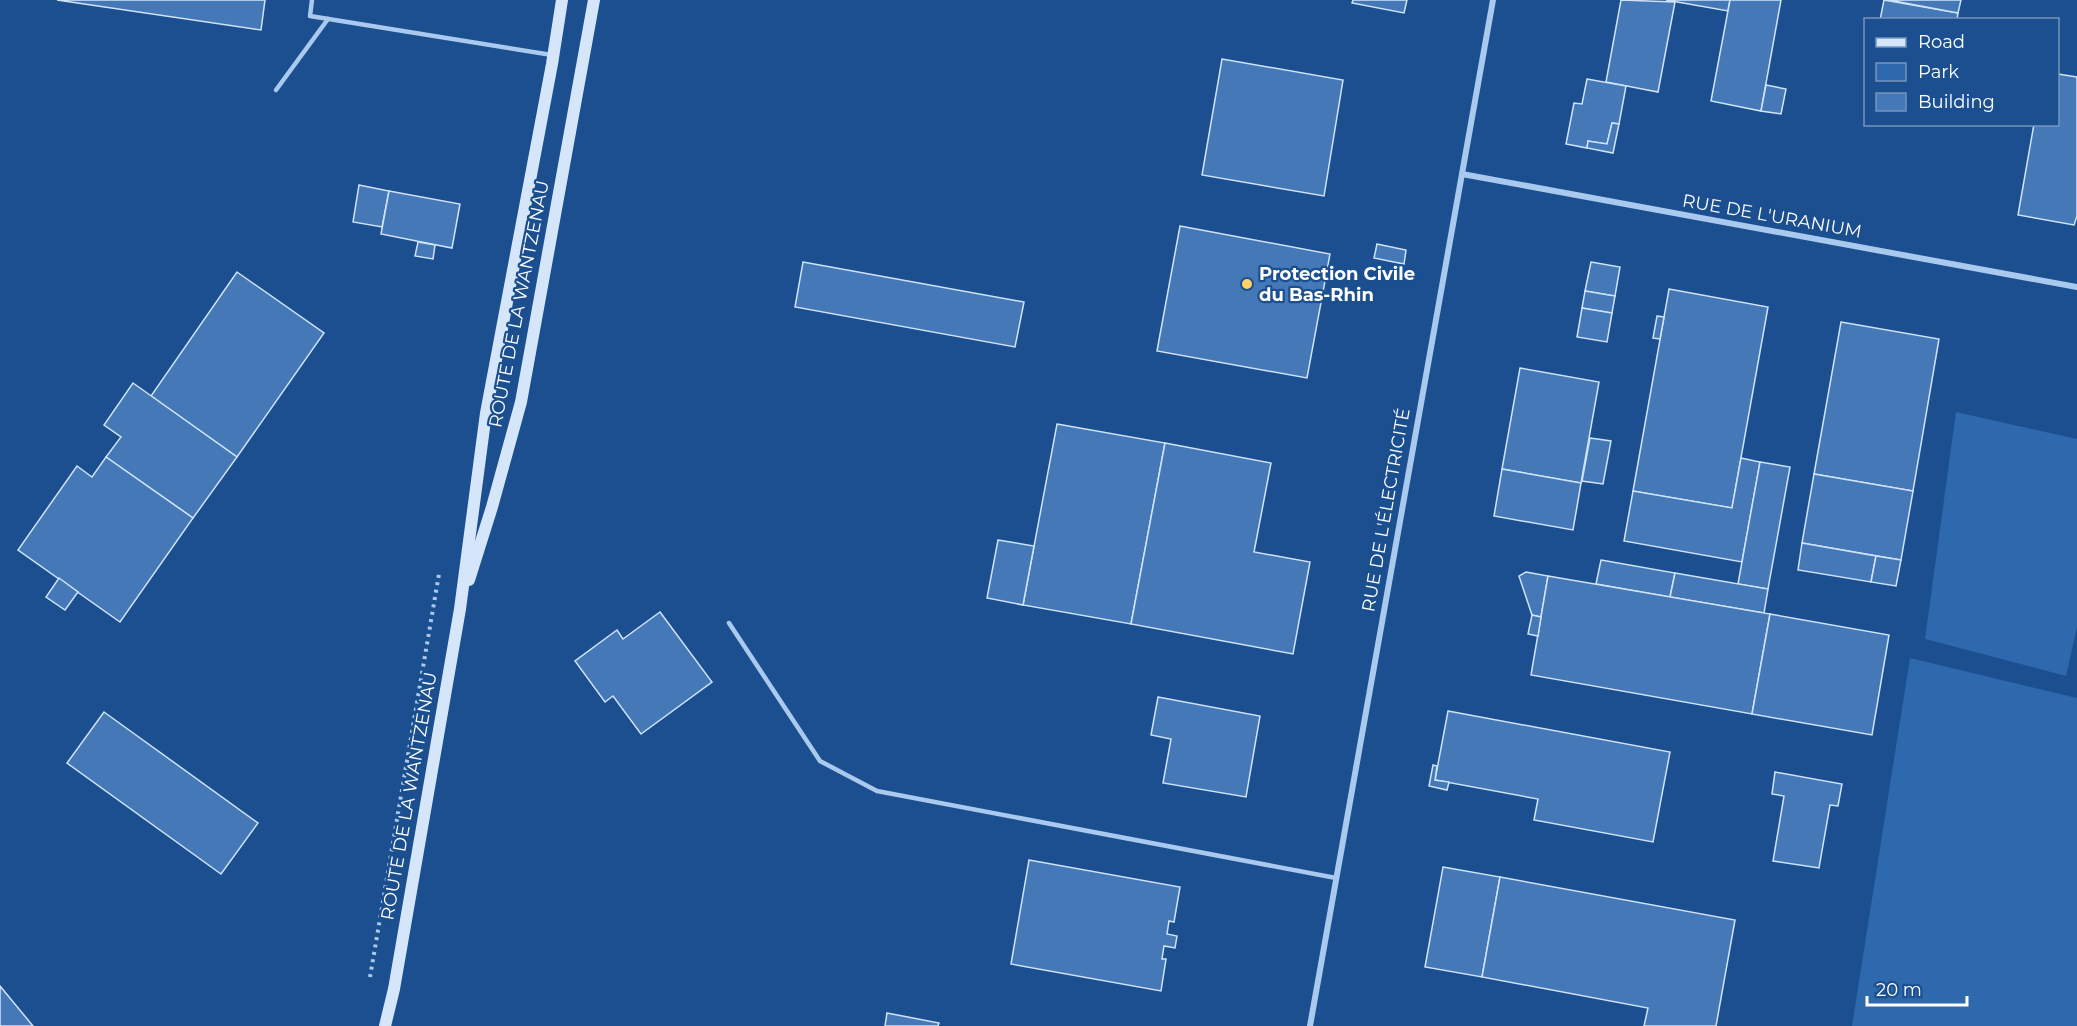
<svg xmlns="http://www.w3.org/2000/svg" width="2077" height="1026" font-family="Montserrat,sans-serif">
<rect width="100%" height="100%" fill="#1b4f8f"/>
<!-- green -->
<g fill="#2e69ad">
<path d="M 1956,412 L 2077,439 L 2077,627 L 2066,676 L 1925,639 Z"/>
<path d="M 1910,658 L 2077,698 L 2077,1026 L 1852,1026 Z"/>
</g>
<!-- building -->
<g fill="#4478b7" stroke="#cfe3fa" stroke-width="1.5">
<path d="M 57,0 L 265,0 L 261,30 Z"/>
<path d="M 1353,0 L 1407,0 L 1404,13 L 1352,3 Z"/>
<path d="M 1621,0 L 1675,2 L 1658,92 L 1606,82 Z"/>
<path d="M 1666,0 L 1730,0 L 1728,11 Z"/>
<path d="M 1730,0 L 1781,0 L 1761,111 L 1711,101 Z"/>
<path d="M 1884,0 L 1958,13 L 1957,20 L 1880,20 Z"/>
<path d="M 1889,0 L 1961,0 L 1958,13 Z"/>
<path d="M 1222,59 L 1343,80 L 1324,196 L 1202,175 Z"/>
<path d="M 2058,74 L 2077,77 L 2077,216 L 2074,225 L 2018,215 L 2034,124 L 2058,124 Z"/>
<path d="M 1587,79 L 1626,86 L 1619,124 L 1612,123 L 1607,144 L 1588,141 L 1587,148 L 1566,144 L 1574,103 L 1582,104 Z"/>
<path d="M 1766,85 L 1786,89 L 1781,114 L 1761,111 Z"/>
<path d="M 1612,123 L 1619,124 L 1613,153 L 1587,148 L 1588,141 L 1607,144 Z"/>
<path d="M 359,185 L 389,191 L 382,227 L 353,222 Z"/>
<path d="M 389,191 L 460,204 L 452,248 L 381,234 Z"/>
<path d="M 1180,226 L 1330,254 L 1307,378 L 1157,351 Z"/>
<path d="M 418,242 L 435,245 L 433,259 L 415,256 Z"/>
<path d="M 1377,244 L 1406,250 L 1404,264 L 1374,258 Z"/>
<path d="M 803,262 L 1024,302 L 1015,347 L 795,307 Z"/>
<path d="M 1591,262 L 1620,267 L 1615,296 L 1585,291 Z"/>
<path d="M 237,272 L 324,333 L 237,457 L 151,396 Z"/>
<path d="M 1669,289 L 1768,307 L 1732,508 L 1633,491 Z"/>
<path d="M 1585,291 L 1615,296 L 1612,313 L 1582,308 Z"/>
<path d="M 1582,308 L 1612,313 L 1607,342 L 1577,337 Z"/>
<path d="M 1657,316 L 1664,317 L 1660,339 L 1653,338 Z"/>
<path d="M 1841,322 L 1939,339 L 1913,491 L 1814,474 Z"/>
<path d="M 1520,368 L 1599,382 L 1581,483 L 1502,469 Z"/>
<path d="M 133,383 L 237,457 L 193,518 L 106,457 L 121,437 L 104,425 Z"/>
<path d="M 1057,424 L 1165,443 L 1131,624 L 1023,605 Z"/>
<path d="M 1590,438 L 1611,441 L 1603,484 L 1582,481 Z"/>
<path d="M 1165,443 L 1271,463 L 1254,552 L 1310,562 L 1293,654 L 1131,624 Z"/>
<path d="M 106,457 L 193,518 L 120,622 L 18,550 L 77,466 L 92,477 Z"/>
<path d="M 1741,458 L 1760,462 L 1742,562 L 1624,541 L 1633,491 L 1732,508 Z"/>
<path d="M 1760,462 L 1790,467 L 1768,589 L 1738,584 Z"/>
<path d="M 1502,469 L 1581,483 L 1573,530 L 1494,516 Z"/>
<path d="M 1814,474 L 1913,491 L 1901,560 L 1802,543 Z"/>
<path d="M 998,540 L 1034,546 L 1023,605 L 987,598 Z"/>
<path d="M 1802,543 L 1876,556 L 1871,582 L 1798,570 Z"/>
<path d="M 1876,556 L 1901,560 L 1896,586 L 1871,582 Z"/>
<path d="M 1601,560 L 1675,573 L 1670,597 L 1596,584 Z"/>
<path d="M 1526,572 L 1548,576 L 1541,617 L 1532,615 L 1519,576 Z"/>
<path d="M 1675,573 L 1768,589 L 1764,613 L 1670,597 Z"/>
<path d="M 1548,576 L 1770,614 L 1752,714 L 1531,675 Z"/>
<path d="M 59,578 L 78,592 L 65,610 L 46,597 Z"/>
<path d="M 660,612 L 712,682 L 641,734 L 613,696 L 605,702 L 575,661 L 617,630 L 623,639 Z"/>
<path d="M 1770,614 L 1889,635 L 1872,735 L 1752,714 Z"/>
<path d="M 1532,615 L 1541,617 L 1538,636 L 1528,634 Z"/>
<path d="M 1158,697 L 1260,716 L 1246,797 L 1163,783 L 1171,739 L 1151,735 Z"/>
<path d="M 1448,711 L 1670,752 L 1653,842 L 1534,820 L 1538,799 L 1435,780 Z"/>
<path d="M 104,712 L 258,823 L 221,874 L 67,763 Z"/>
<path d="M 1433,765 L 1437,766 L 1435,780 L 1449,782 L 1447,790 L 1429,786 Z"/>
<path d="M 1775,772 L 1842,784 L 1838,806 L 1830,805 L 1819,868 L 1773,861 L 1784,796 L 1772,794 Z"/>
<path d="M 1029,860 L 1180,887 L 1174,922 L 1169,921 L 1167,934 L 1177,936 L 1175,948 L 1164,946 L 1162,959 L 1166,959 L 1161,991 L 1011,964 Z"/>
<path d="M 1443,867 L 1500,877 L 1482,977 L 1425,967 Z"/>
<path d="M 1500,877 L 1735,920 L 1716,1026 L 1644,1026 L 1648,1008 L 1482,977 Z"/>
<path d="M 0,986 L 33,1026 L 0,1026 Z"/>
<path d="M 887,1013 L 939,1023 L 938,1026 L 885,1026 Z"/>
</g>
<g fill="none" stroke-linecap="round" stroke-linejoin="round">
<!-- path -->
<path stroke="#a9c9ee" stroke-width="4" stroke-dasharray="3 4.5" stroke-linecap="butt" d="M 370,977 L 439,574"/>
<!-- service -->
<g stroke="#a9c9ee" stroke-width="4.5">
<path d="M 312,0 L 310,16 L 552,55"/>
<path d="M 276,90 L 328,19"/>
<path d="M 729,623 L 820,761 L 877,791 L 1336,878"/>
</g>
<!-- minor -->
<g stroke="#a9c9ee" stroke-width="6">
<path d="M 1462,174 L 2077,287"/>
<path d="M 1310,1026 L 1493,0"/>
</g>
<!-- secondary -->
<g stroke="#d6e6fa" stroke-width="12">
<path d="M 469,580 L 492,507 L 521,402 L 594,0"/>
<path d="M 385,1026 L 394,989 L 460,609 L 486,413 L 552,64 L 562,0"/>
</g>
</g>
<!-- markers -->
<circle fill="#ffd166" stroke="#1b4f8f" stroke-width="2" cx="1247" cy="284" r="6"/>
<g text-anchor="middle" dominant-baseline="central" stroke-width="4.5" stroke-linejoin="round" paint-order="stroke">
<!-- street labels -->
<g font-size="18" fill="#fff" stroke="#1b4f8f">
<text transform="translate(1772 216) rotate(10)">RUE DE L'URANIUM</text>
<text transform="translate(519 304) rotate(-79)">ROUTE DE LA WANTZENAU</text>
<text transform="translate(1386 510) rotate(-80)">RUE DE L'ÉLECTRICITÉ</text>
<text transform="translate(409 796) rotate(-80)">ROUTE DE LA WANTZENAU</text>
</g>
<!-- poi labels -->
<g font-size="18" font-weight="bold" fill="#fff" stroke="#1b4f8f" text-anchor="start">
<text x="1259" y="274">Protection Civile<tspan x="1259" dy="21">du Bas-Rhin</tspan></text>
</g>
</g>
<!-- legend -->
<rect x="1864" y="18" width="195" height="108" fill="#1b4f8f" stroke="#7695bc" stroke-width="1.5"/>
<rect x="1876" y="38" width="30" height="9" fill="#d6e6fa" stroke="#7695bc" stroke-width="1.5"/>
<text x="1918" y="48" font-size="18" fill="#ffffff">Road</text>
<rect x="1876" y="63" width="30" height="18" fill="#2e69ad" stroke="#7695bc" stroke-width="1.5"/>
<text x="1918" y="78" font-size="18" fill="#ffffff">Park</text>
<rect x="1876" y="93" width="30" height="18" fill="#4478b7" stroke="#7695bc" stroke-width="1.5"/>
<text x="1918" y="108" font-size="18" fill="#ffffff">Building</text>
<!-- scale -->
<path d="M1867 996v9h100v-9" fill="none" stroke="#ffffff" stroke-width="3"/>
<text x="1876" y="996" font-size="18" fill="#ffffff" stroke="#1b4f8f" stroke-width="4.5" paint-order="stroke">20 m</text>
</svg>
